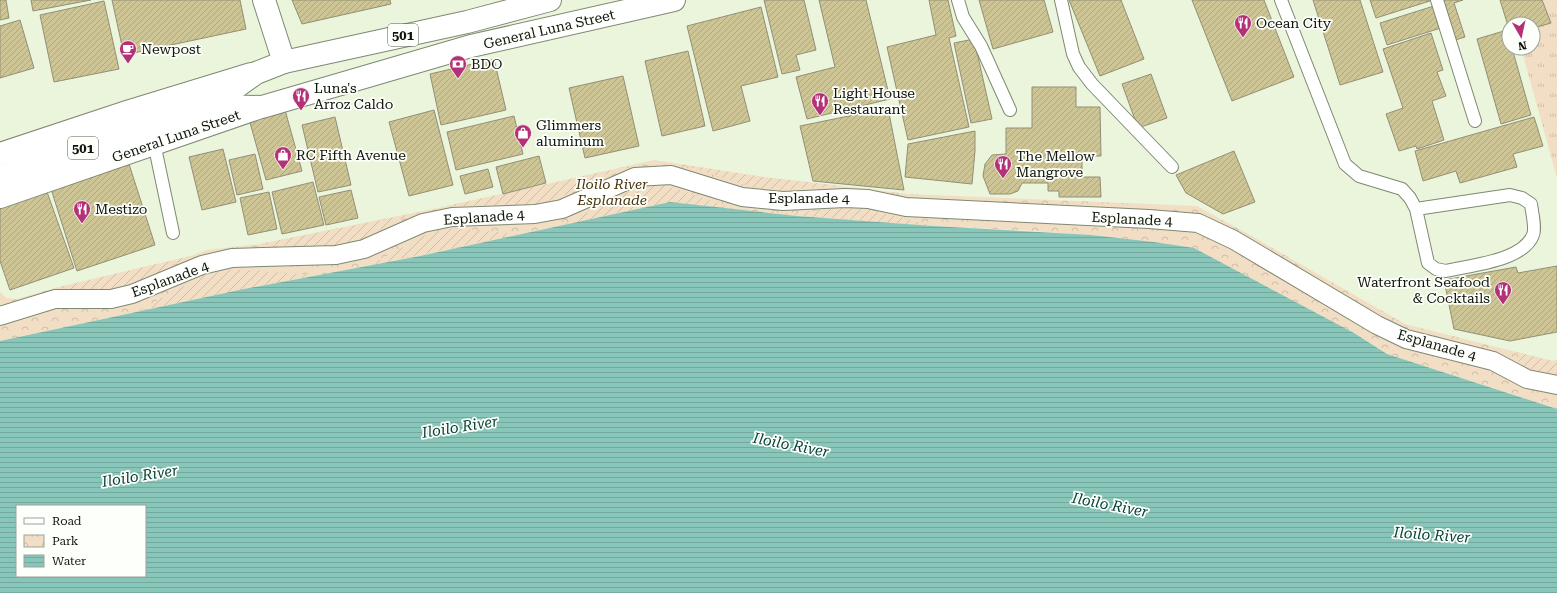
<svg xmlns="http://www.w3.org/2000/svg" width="1557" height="593" font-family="'Roboto Serif',serif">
<defs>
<pattern id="grass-tufts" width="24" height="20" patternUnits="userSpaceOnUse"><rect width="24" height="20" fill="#f2dec4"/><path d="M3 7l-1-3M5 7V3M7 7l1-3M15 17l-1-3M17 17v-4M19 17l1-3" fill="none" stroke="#cebea7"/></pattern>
<pattern id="park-crowns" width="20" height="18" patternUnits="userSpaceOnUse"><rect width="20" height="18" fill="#f2dec4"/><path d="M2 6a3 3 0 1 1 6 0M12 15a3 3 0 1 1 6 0" fill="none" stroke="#cebea7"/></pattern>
<pattern id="garden-furrows" width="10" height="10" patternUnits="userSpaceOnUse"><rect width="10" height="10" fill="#f2dec4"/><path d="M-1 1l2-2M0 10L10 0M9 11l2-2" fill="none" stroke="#cebea7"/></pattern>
<pattern id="water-rules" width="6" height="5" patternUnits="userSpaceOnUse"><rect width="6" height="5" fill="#89c6ba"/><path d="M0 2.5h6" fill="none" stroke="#75a99f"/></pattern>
<pattern id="building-hatch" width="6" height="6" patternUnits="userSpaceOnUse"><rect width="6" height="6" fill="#cdc595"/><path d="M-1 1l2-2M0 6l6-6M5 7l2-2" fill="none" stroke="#afa87f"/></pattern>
</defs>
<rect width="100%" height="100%" fill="#eaf5dc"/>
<!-- grass -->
<path fill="url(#grass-tufts)" d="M 1507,0 L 1557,0 L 1557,178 L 1521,48 L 1533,48 L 1533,24 Z"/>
<!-- park -->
<path fill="url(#park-crowns)" d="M 654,160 L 763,177 L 908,194 L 1197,206 L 1248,234 L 1405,324 L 1552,361 L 1557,360 L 1557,409 L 1387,354 L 1354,333 L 1154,242 L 1034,231 L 933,226 L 797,216 L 670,202 L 420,256 L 244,289 L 0,341 L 0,292 L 6,298 L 17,299 L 55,288 L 191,256 L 207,250 L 260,244 L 487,198 Z"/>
<!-- garden -->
<g fill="url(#garden-furrows)">
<path d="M 680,164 L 763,177 L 842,186 L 775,190 L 751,187 Z"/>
<path d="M 616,169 L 559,198 L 534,205 L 446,206 Z"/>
<path d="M 666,185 L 737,210 L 670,202 L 563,225 L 636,188 Z"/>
<path d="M 842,208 L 867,209 L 933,226 L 778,214 Z"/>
<path d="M 411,214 L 360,240 L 331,247 L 260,244 Z"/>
<path d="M 454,228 L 518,234 L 371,265 L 429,233 Z"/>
<path d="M 191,256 L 131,286 L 110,291 L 55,288 Z"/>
<path d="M 233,269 L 315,275 L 137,311 L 205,275 Z"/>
<path d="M 1517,352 L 1552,361 L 1557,360 L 1557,375 L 1540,373 L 1520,365 Z"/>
</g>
<!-- water -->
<path fill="url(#water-rules)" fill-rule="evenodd" d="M 670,202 L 797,216 L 933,226 L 1091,235 L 1154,242 L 1194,248 L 1354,333 L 1387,354 L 1557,409 L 1557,593 L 0,593 L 0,341 L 244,289 L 420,256 ZM 17,506 L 145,506 L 145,576 L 17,576 Z"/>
<!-- building -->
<g fill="url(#building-hatch)" stroke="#938f77">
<path d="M 0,0 L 6,0 L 9,18 L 0,20 Z"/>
<path d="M 31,0 L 91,0 L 33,11 Z"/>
<path d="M 112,0 L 240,0 L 246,29 L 124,55 Z"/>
<path d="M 292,0 L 390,0 L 391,4 L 302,24 Z"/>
<path d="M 764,0 L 804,0 L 816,50 L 796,55 L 800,70 L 782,74 Z"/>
<path d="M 819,0 L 866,0 L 890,99 L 807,119 L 796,77 L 835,67 Z"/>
<path d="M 929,0 L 948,0 L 956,36 L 949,38 L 969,127 L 908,140 L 887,47 L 936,35 Z"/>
<path d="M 979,0 L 1044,0 L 1053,32 L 993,49 Z"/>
<path d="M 1069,0 L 1121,0 L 1144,59 L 1100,76 Z"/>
<path d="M 1192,0 L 1264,0 L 1294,77 L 1232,101 Z"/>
<path d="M 1313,0 L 1360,0 L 1383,72 L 1340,85 Z"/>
<path d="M 1370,0 L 1433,0 L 1376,18 Z"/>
<path d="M 1439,0 L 1463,0 L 1454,3 L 1465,37 L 1452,41 Z"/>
<path d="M 1500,0 L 1542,0 L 1551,23 L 1533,28 L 1533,24 L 1509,24 L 1509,29 Z"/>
<path d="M 104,1 L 119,69 L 54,82 L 40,15 Z"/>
<path d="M 1437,5 L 1444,27 L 1387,45 L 1380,23 Z"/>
<path d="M 761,7 L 778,77 L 741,86 L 750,121 L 713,131 L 687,26 Z"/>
<path d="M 20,20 L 34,68 L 0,78 L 0,26 Z"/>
<path d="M 1507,30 L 1509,48 L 1512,48 L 1531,115 L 1501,124 L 1477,39 Z"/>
<path d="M 1431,33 L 1443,70 L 1437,72 L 1446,96 L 1432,101 L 1444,140 L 1417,149 L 1416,146 L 1399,151 L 1386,114 L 1403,108 L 1383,49 Z"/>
<path d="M 974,39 L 992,119 L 971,123 L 954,43 Z"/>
<path d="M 688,51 L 705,126 L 662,136 L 645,61 Z"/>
<path d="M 494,59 L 506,110 L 441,125 L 430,74 Z"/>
<path d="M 1151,74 L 1167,118 L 1138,128 L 1122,84 Z"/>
<path d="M 623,76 L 639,146 L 585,158 L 569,88 Z"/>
<path d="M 1032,87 L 1076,87 L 1076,107 L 1100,107 L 1101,156 L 1082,156 L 1082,177 L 1100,177 L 1101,197 L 1059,197 L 1059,191 L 1048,191 L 1048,183 L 1022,183 L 1018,191 L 1010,194 L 990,194 L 983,176 L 985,164 L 992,155 L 1006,154 L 1006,128 L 1032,128 Z"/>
<path d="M 888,108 L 904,190 L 813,181 L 800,126 Z"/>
<path d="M 285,110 L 302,171 L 266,180 L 249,119 Z"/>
<path d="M 434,110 L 453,185 L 409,196 L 389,122 Z"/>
<path d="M 514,116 L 523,154 L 456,170 L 447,132 Z"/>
<path d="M 335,117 L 351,185 L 318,192 L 302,125 Z"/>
<path d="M 1534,117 L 1543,146 L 1513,154 L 1517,167 L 1460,183 L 1456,171 L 1423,181 L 1415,151 Z"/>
<path d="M 975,131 L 975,151 L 972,184 L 905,177 L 908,144 Z"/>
<path d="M 223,149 L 236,202 L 202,210 L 189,157 Z"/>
<path d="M 1234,151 L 1255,202 L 1223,214 L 1186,193 L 1176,175 Z"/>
<path d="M 255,154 L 263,189 L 237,195 L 229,160 Z"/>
<path d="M 539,156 L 546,183 L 503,194 L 496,167 Z"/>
<path d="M 129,164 L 155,245 L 77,271 L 51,189 Z"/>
<path d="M 488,169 L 493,187 L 465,194 L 460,176 Z"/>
<path d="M 313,182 L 324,225 L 282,234 L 272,192 Z"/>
<path d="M 46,189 L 74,268 L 10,290 L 0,261 L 0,205 Z"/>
<path d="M 351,190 L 358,218 L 326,225 L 319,197 Z"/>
<path d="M 269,192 L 277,229 L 248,235 L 240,198 Z"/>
<path d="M 1557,266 L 1557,332 L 1510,341 L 1454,329 L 1444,280 L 1516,267 L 1518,273 Z"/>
</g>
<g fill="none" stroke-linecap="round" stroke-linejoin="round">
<!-- service casing -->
<g stroke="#7f8972" stroke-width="14">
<g id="service">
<path d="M 958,0 L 963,17 L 981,46 L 1010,110"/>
<path d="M 1061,0 L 1073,54 L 1079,67 L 1092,84 L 1172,167"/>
<path d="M 1281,0 L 1345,164 L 1359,176 L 1402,189 L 1410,198 L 1416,209 L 1428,263 L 1436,269 L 1446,271 C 1471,265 1523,261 1533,235 C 1536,228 1532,213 1531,204 L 1522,198 L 1510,195 L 1416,209"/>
<path d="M 1437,0 L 1475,121"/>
<path d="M 154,143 L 173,233"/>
</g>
</g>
<!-- pedestrian casing -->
<g stroke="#7f8972" stroke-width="20">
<path id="pedestrian" d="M 0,316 L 55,299 L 111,299 L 132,294 L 202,265 L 232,258 L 336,255 L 364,249 L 423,223 L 452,217 L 535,214 L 562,209 L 635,177 L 671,175 L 742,197 L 783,201 L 845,198 L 868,199 L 906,207 L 1149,219 L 1198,223 L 1234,240 L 1377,325 L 1406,339 L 1493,361 L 1527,379 L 1557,385"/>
</g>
<!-- minor casing -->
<g stroke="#7f8972" stroke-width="24">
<path id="minor" d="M 264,0 L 284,62"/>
</g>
<!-- secondary casing -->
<g stroke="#7f8972" stroke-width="24">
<g id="secondary">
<path d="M 0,154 L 130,111 L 251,74"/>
<path d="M 0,197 L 258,108"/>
</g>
</g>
<!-- trunk casing -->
<g stroke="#7f8972" stroke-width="24">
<g id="trunk">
<path d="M 210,106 L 256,73 L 284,62 L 467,22 L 550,0"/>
<path d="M 0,177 L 165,119 L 210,106 L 262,107 L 471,46 L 674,0"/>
</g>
</g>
<!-- service -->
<use href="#service" stroke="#fff" stroke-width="12"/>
<!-- pedestrian -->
<use href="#pedestrian" stroke="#fff" stroke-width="18"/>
<!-- minor -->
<use href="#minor" stroke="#fff" stroke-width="22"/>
<!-- secondary -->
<use href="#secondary" stroke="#fff" stroke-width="22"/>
<!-- trunk -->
<use href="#trunk" stroke="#fff" stroke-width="22"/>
</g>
<!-- icons -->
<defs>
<g id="restaurant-pin" transform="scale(0.9)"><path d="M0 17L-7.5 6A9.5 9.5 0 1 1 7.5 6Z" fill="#b53177" stroke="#fcfffa"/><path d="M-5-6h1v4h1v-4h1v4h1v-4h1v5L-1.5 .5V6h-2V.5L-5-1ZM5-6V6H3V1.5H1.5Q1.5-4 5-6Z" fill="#fff"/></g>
<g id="cafe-pin" transform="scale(0.9)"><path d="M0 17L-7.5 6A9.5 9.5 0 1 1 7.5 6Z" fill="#b53177" stroke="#fcfffa"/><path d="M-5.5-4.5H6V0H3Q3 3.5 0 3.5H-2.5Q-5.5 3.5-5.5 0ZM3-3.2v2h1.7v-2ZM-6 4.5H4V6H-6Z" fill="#fff"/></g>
<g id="bank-pin" transform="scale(0.9)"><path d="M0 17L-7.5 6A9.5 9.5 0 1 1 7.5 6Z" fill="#b53177" stroke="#fcfffa"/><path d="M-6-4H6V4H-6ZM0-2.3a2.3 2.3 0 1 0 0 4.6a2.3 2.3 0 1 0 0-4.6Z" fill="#fff"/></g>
<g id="shop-pin" transform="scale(0.9)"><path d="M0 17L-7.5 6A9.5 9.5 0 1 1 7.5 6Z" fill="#b53177" stroke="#fcfffa"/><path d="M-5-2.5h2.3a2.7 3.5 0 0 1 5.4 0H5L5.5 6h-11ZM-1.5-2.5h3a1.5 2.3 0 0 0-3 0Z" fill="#fff"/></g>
</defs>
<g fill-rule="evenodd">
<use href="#restaurant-pin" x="1243" y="23"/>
<use href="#cafe-pin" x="128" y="49"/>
<use href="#bank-pin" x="458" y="64"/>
<use href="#restaurant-pin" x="301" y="96"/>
<use href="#restaurant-pin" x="820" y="101"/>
<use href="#shop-pin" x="523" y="133"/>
<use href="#shop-pin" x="283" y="155"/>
<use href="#restaurant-pin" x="1003" y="164"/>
<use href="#restaurant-pin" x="82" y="209"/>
<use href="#restaurant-pin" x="1503" y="290"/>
</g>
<g text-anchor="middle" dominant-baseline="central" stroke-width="3.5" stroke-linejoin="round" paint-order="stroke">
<!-- shield labels -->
<g fill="#fcfffa" stroke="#585b54" stroke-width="1">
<rect x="388" y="24" width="30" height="22" rx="3"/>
<rect x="68" y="137" width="30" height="22" rx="3"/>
</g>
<g font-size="13" font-weight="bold" fill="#12150d">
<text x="403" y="35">501</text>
<text x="83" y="148">501</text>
</g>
<!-- poi labels -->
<g font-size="14" fill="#12150d" stroke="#fcfffa" text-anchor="start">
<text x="1256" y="23">Ocean City</text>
<text x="141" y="49">Newpost</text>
<text x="471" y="64">BDO</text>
<text x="314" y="88">Luna's<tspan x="314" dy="16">Arroz Caldo</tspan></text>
<text x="833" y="93">Light House<tspan x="833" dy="16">Restaurant</tspan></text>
<text x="536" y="125">Glimmers<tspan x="536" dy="16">aluminum</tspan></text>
<text x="296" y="155">RC Fifth Avenue</text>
<text x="1016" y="156">The Mellow<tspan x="1016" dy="16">Mangrove</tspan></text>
<text x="95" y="209">Mestizo</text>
<text x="1490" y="282" text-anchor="end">Waterfront Seafood<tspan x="1490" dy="16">&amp; Cocktails</tspan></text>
</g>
<!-- street labels -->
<g font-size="14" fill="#12150d" stroke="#fcfffa">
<text transform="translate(549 29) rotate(-13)">General Luna Street</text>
<text transform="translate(176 136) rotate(-19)">General Luna Street</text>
<text x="809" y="198">Esplanade 4</text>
<text transform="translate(484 217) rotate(-4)">Esplanade 4</text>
<text transform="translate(1132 219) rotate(3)">Esplanade 4</text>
<text transform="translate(170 279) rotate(-20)">Esplanade 4</text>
<text transform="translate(1437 345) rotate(16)">Esplanade 4</text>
</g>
<!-- park labels -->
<g font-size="14" font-style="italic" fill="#483110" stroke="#fcfffa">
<text x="612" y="184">Iloilo River<tspan x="612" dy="16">Esplanade</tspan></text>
</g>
<!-- water labels -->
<g font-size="15" font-style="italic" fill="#09423a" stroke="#fcfffa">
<text transform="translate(460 427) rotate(-9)">Iloilo River</text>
<text transform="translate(791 445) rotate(11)">Iloilo River</text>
<text transform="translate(140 476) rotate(-9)">Iloilo River</text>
<text transform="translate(1110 505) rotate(11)">Iloilo River</text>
<text transform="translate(1432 535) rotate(4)">Iloilo River</text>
</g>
</g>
<!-- legend -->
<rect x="16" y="505" width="130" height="72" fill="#fcfffa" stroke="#9ea19b"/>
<rect x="24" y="518" width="20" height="6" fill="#ffffff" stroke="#9ea19b"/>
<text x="52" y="525" font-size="12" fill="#12150d">Road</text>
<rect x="24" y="535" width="20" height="12" fill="url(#park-crowns)" stroke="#9ea19b"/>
<text x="52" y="545" font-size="12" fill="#12150d">Park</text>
<rect x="24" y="555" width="20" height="12" fill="url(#water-rules)" stroke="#9ea19b"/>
<text x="52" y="565" font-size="12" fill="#12150d">Water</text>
<!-- north arrow -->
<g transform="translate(1521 36) rotate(171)"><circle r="19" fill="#fcfffa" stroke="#9ea19b"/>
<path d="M0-3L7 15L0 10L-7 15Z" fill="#b53177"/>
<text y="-6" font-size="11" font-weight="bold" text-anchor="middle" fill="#12150d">N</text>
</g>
</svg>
